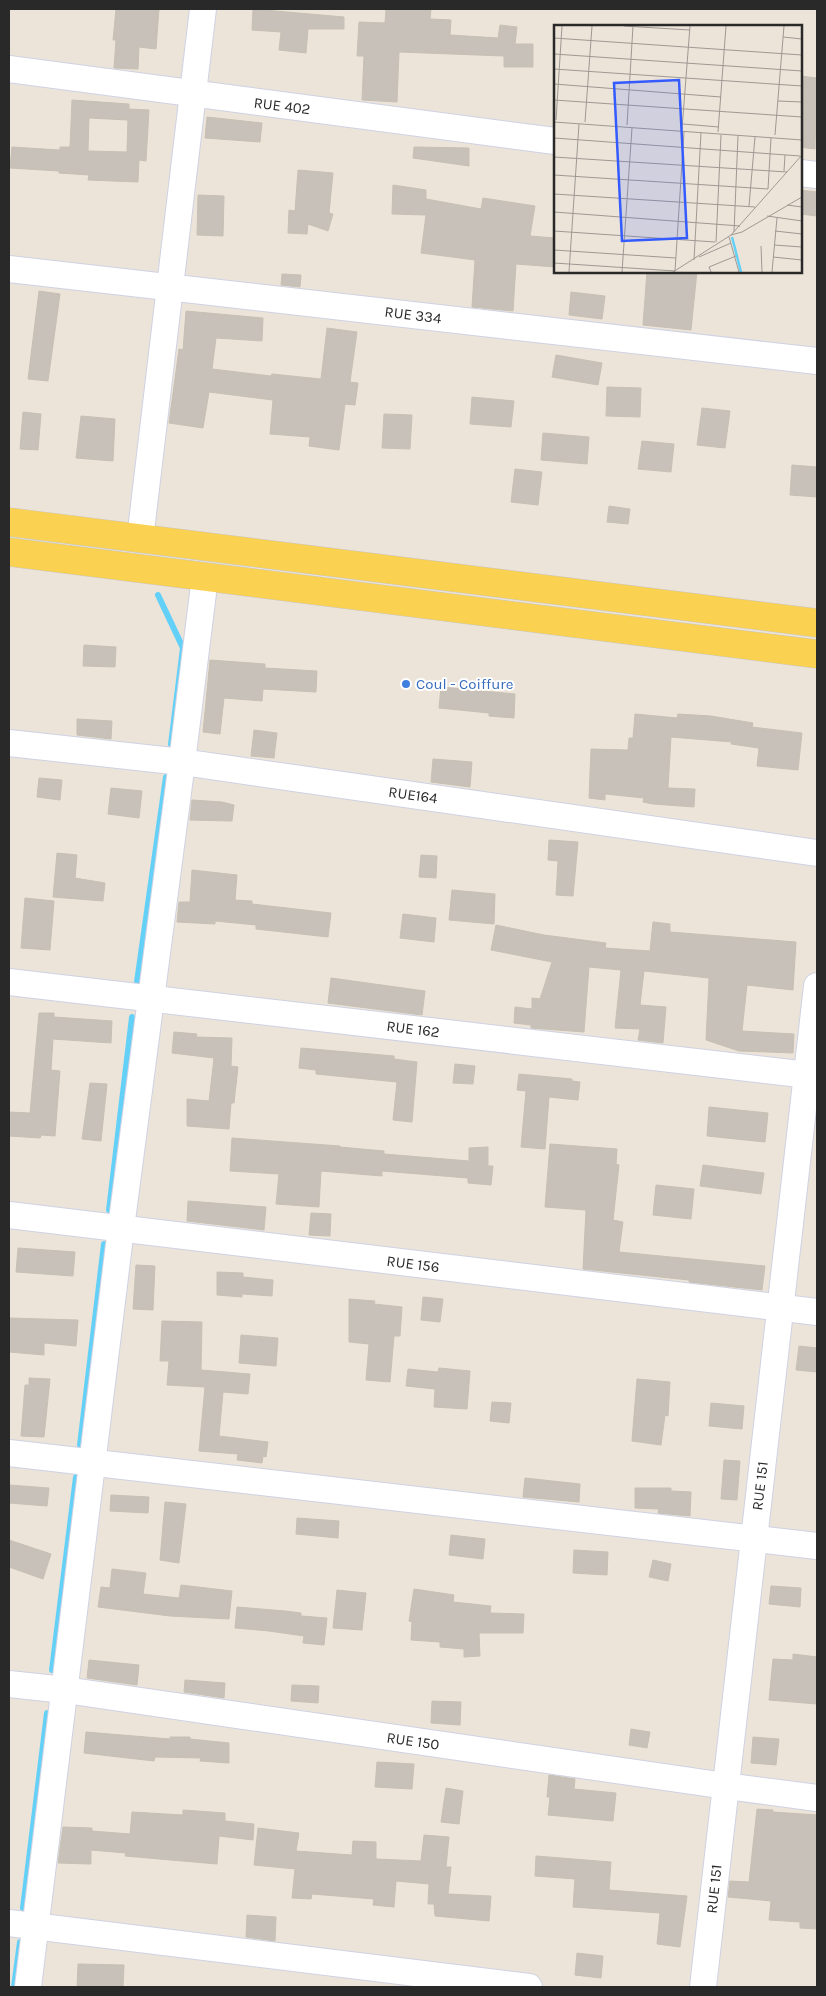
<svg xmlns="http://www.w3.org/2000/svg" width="826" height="1996" font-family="Karla,sans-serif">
<rect width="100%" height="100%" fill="#ece4d9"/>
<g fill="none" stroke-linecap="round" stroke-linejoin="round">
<!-- stream -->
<g stroke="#63d1f7" stroke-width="6">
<path d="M 158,595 L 183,648 L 171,744"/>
<path d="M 137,982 L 166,777"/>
<path d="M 109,1210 L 132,1017"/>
<path d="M 80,1445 L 104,1244"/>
<path d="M 52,1670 L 76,1477"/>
<path d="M 23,1908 L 47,1713"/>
<path d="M 14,1987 L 20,1942"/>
</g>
</g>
<!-- building -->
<g fill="#c7c1b9" stroke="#c7c0b3" fill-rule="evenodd">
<path d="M 116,9 L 159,9 L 156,49 L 139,47 L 138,69 L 114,68 L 116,40 L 113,40 Z"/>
<path d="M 253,9 L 344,17 L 344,29 L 308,29 L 306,53 L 279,50 L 281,32 L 252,30 Z"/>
<path d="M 386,9 L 431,9 L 430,19 L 451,20 L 450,35 L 498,38 L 500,25 L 517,27 L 515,44 L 533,44 L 533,67 L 504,67 L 504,56 L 399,52 L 397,102 L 362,100 L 364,56 L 357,56 L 359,22 L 385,23 Z"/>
<path d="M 800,76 L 817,78 L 815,149 L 800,147 Z"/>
<path d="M 72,100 L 129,104 L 129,109 L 149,110 L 146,161 L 139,160 L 138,182 L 88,180 L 89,175 L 59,173 L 59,171 L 10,168 L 12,147 L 60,150 L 60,147 L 70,147 ZM 128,117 L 127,152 L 88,151 L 89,118 L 128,120 Z"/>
<path d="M 207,117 L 262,123 L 260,142 L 205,138 Z"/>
<path d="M 414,147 L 469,148 L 469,166 L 413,158 Z"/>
<path d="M 298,170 L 333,173 L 329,213 L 333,214 L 328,231 L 308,224 L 307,234 L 288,233 L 289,210 L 295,211 Z"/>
<path d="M 393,185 L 426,190 L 426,199 L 481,209 L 483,198 L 535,206 L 530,236 L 555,238 L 555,267 L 516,264 L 513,311 L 472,307 L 475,260 L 421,253 L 426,215 L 392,214 Z"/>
<path d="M 800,190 L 817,192 L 817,216 L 800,214 Z"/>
<path d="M 198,195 L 224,196 L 223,236 L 197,235 Z"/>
<path d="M 647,271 L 697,271 L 691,330 L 643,325 Z"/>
<path d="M 282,274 L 301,275 L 300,287 L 281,285 Z"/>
<path d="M 39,291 L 60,294 L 48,381 L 28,379 Z"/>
<path d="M 571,292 L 605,296 L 602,319 L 569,315 Z"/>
<path d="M 186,311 L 263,318 L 262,341 L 216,338 L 212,369 L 271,376 L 272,374 L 321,379 L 327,328 L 357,332 L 350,382 L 358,383 L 355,405 L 345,404 L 339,450 L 309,446 L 310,437 L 270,434 L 273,400 L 209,392 L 203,428 L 169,423 L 179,349 L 183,350 Z"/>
<path d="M 556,355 L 602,363 L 598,385 L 552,377 Z"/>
<path d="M 607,387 L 641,388 L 640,417 L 606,416 Z"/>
<path d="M 472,397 L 514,401 L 511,427 L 470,424 Z"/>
<path d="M 702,408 L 730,411 L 725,448 L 697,445 Z"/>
<path d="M 23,412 L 41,414 L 38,450 L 20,449 Z"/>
<path d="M 384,414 L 412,415 L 410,449 L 382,448 Z"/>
<path d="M 81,416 L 115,419 L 113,461 L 76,458 Z"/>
<path d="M 543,433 L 589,437 L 587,464 L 541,460 Z"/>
<path d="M 642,441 L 674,444 L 671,472 L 638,469 Z"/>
<path d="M 792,465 L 817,467 L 817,497 L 790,495 Z"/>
<path d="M 515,469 L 542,472 L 538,505 L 511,502 Z"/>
<path d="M 609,506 L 630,509 L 628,524 L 607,522 Z"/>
<path d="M 84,645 L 116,647 L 115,667 L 83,666 Z"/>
<path d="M 210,660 L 265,664 L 265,668 L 317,671 L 316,692 L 263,689 L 262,701 L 224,698 L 220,734 L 203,732 Z"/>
<path d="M 441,687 L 515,694 L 514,718 L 489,716 L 489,713 L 439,708 Z"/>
<path d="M 635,714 L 677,718 L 678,714 L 711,716 L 753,723 L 752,727 L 802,733 L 798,770 L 757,766 L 759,748 L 731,744 L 732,742 L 671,737 L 668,788 L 695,789 L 694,807 L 653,804 L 643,802 L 644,798 L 605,794 L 605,800 L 589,798 L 591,749 L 628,750 L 629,738 L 633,738 Z"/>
<path d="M 77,719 L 112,721 L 111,739 L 77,735 Z"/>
<path d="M 254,730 L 277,733 L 274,758 L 251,756 Z"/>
<path d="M 433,759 L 472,762 L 470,787 L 431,782 Z"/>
<path d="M 39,778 L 62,780 L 60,800 L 37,797 Z"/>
<path d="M 111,788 L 142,791 L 139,818 L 108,814 Z"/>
<path d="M 192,800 L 222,802 L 234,805 L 232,821 L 190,820 Z"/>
<path d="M 549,840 L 578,842 L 573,896 L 556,895 L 558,861 L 548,860 Z"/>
<path d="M 57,853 L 77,855 L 75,878 L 105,883 L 103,901 L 53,897 Z"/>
<path d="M 421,855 L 437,856 L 436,878 L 419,877 Z"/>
<path d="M 192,870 L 237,875 L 235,900 L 252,901 L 252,904 L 331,913 L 328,937 L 256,929 L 256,925 L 215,921 L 215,924 L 177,922 L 179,902 L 190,902 Z"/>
<path d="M 452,890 L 495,894 L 494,924 L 449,920 Z"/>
<path d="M 25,898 L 54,901 L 50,950 L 21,948 Z"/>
<path d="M 403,914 L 436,918 L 434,942 L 400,938 Z"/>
<path d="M 653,922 L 670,924 L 670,932 L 796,942 L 793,990 L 747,985 L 742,1031 L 794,1034 L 793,1053 L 739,1051 L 706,1040 L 709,978 L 644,971 L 640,1005 L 666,1007 L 663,1043 L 638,1040 L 640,1029 L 615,1028 L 621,970 L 589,967 L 584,1032 L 531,1028 L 531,1025 L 514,1023 L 515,1007 L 532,1009 L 532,998 L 540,999 L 552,962 L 491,950 L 496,925 L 544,935 L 606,943 L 605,948 L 650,951 Z"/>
<path d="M 331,978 L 425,991 L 422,1015 L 328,1003 Z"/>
<path d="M 39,1013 L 54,1013 L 54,1017 L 112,1021 L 111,1043 L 53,1039 L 51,1070 L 60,1071 L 55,1136 L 41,1135 L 40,1138 L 9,1136 L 9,1112 L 30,1113 Z"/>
<path d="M 174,1032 L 197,1034 L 196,1037 L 232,1038 L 231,1066 L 238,1067 L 234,1103 L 231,1103 L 229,1129 L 187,1126 L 187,1099 L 209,1101 L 214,1058 L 172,1053 Z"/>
<path d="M 301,1048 L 394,1056 L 394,1059 L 417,1062 L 412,1122 L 393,1120 L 397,1082 L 316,1074 L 316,1070 L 299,1068 Z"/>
<path d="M 455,1064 L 475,1066 L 473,1084 L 453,1083 Z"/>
<path d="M 519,1074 L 572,1079 L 572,1081 L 580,1082 L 578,1100 L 549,1097 L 545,1149 L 521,1147 L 526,1091 L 517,1090 Z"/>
<path d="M 90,1083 L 107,1084 L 101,1141 L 82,1139 Z"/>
<path d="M 709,1107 L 768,1113 L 765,1142 L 707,1136 Z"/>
<path d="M 232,1138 L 340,1146 L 340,1147 L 384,1151 L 384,1154 L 469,1161 L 469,1148 L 488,1147 L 488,1166 L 493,1166 L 491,1185 L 468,1183 L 468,1178 L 382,1171 L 382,1176 L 321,1171 L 319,1207 L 276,1204 L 279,1174 L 230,1171 Z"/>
<path d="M 550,1144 L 617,1149 L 616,1164 L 619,1165 L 613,1220 L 623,1222 L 619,1252 L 765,1266 L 762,1290 L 689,1282 L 689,1280 L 583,1269 L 586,1210 L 545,1207 Z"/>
<path d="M 703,1165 L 764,1173 L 761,1194 L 700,1186 Z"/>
<path d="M 656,1185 L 694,1189 L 691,1219 L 653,1215 Z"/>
<path d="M 188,1201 L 266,1207 L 264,1230 L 187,1221 Z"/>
<path d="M 311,1213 L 331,1214 L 330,1236 L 309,1235 Z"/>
<path d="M 18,1248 L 75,1252 L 73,1276 L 16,1272 Z"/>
<path d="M 136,1265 L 155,1266 L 153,1310 L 133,1309 Z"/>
<path d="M 217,1272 L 243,1273 L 243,1277 L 273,1280 L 272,1296 L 242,1294 L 242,1297 L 217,1295 Z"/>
<path d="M 423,1297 L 443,1299 L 440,1322 L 421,1320 Z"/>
<path d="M 349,1299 L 375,1301 L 374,1304 L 402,1307 L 400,1336 L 394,1336 L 390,1382 L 366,1380 L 369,1344 L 349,1342 Z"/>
<path d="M 9,1318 L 78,1320 L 76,1346 L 44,1343 L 44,1355 L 9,1352 Z"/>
<path d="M 162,1321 L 202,1322 L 201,1370 L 250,1374 L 248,1394 L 223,1392 L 219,1436 L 268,1442 L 266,1457 L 263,1456 L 262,1463 L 237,1460 L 238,1454 L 199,1451 L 205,1387 L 167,1385 L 169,1361 L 160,1361 Z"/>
<path d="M 241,1335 L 278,1338 L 276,1366 L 239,1363 Z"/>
<path d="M 799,1346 L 817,1348 L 817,1372 L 796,1370 Z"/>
<path d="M 439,1368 L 470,1371 L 467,1409 L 434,1407 L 435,1389 L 406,1386 L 408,1369 L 438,1372 Z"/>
<path d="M 29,1378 L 50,1379 L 44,1437 L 21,1436 L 25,1385 L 29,1385 Z"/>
<path d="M 637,1379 L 670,1382 L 668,1416 L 665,1415 L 661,1445 L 632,1441 Z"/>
<path d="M 492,1402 L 511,1403 L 509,1423 L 490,1421 Z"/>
<path d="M 711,1403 L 744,1406 L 742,1429 L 709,1426 Z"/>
<path d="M 724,1460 L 740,1461 L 737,1500 L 721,1499 Z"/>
<path d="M 525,1478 L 580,1484 L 579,1502 L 523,1497 Z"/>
<path d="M 9,1485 L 49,1488 L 47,1506 L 9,1503 Z"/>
<path d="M 635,1488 L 671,1488 L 671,1491 L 691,1492 L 690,1516 L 658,1513 L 659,1509 L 635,1508 Z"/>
<path d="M 111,1495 L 149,1497 L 148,1513 L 110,1511 Z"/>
<path d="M 165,1502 L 186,1504 L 179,1563 L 160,1560 Z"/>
<path d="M 297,1518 L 339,1521 L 338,1538 L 296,1534 Z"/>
<path d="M 451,1535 L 485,1539 L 483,1559 L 449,1555 Z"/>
<path d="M 9,1540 L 51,1554 L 43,1579 L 9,1567 Z"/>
<path d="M 574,1550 L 608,1552 L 607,1575 L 573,1573 Z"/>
<path d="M 653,1560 L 671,1564 L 668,1581 L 649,1577 Z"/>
<path d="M 112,1569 L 146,1573 L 143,1594 L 179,1598 L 181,1585 L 232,1591 L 229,1619 L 170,1616 L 98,1607 L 101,1587 L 110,1588 Z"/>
<path d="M 771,1586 L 801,1588 L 800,1607 L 769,1604 Z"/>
<path d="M 414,1589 L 454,1595 L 453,1602 L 491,1606 L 490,1613 L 524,1614 L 523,1633 L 479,1633 L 480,1656 L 464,1657 L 464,1649 L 440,1647 L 440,1642 L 411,1640 L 412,1622 L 409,1621 Z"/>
<path d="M 337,1590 L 366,1593 L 362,1630 L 333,1628 Z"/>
<path d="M 237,1607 L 285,1611 L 301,1613 L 301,1616 L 327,1618 L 324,1645 L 303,1643 L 304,1636 L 269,1631 L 235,1628 Z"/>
<path d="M 793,1654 L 817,1657 L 817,1704 L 769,1700 L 773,1659 L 793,1660 Z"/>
<path d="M 89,1660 L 139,1665 L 137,1685 L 87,1678 Z"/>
<path d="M 185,1680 L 225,1683 L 224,1698 L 184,1692 Z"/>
<path d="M 292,1685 L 319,1686 L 318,1703 L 291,1701 Z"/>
<path d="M 432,1701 L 461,1702 L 460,1725 L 431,1723 Z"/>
<path d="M 631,1729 L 650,1732 L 647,1748 L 629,1745 Z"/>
<path d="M 86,1732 L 170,1739 L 170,1737 L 190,1737 L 190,1739 L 229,1743 L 229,1763 L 200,1761 L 201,1758 L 155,1757 L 154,1761 L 84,1753 Z"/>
<path d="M 753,1737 L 779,1739 L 776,1765 L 751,1763 Z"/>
<path d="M 377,1762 L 414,1764 L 412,1789 L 375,1787 Z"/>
<path d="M 549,1775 L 575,1779 L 574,1789 L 616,1793 L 613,1821 L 548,1815 L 550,1797 L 547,1797 Z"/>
<path d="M 446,1788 L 463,1791 L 459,1824 L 441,1822 Z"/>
<path d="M 757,1809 L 773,1810 L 773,1812 L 817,1815 L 817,1929 L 800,1928 L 800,1922 L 769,1920 L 771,1901 L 728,1897 L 730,1881 L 749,1882 Z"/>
<path d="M 183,1810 L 225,1813 L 225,1821 L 254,1824 L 253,1840 L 219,1836 L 217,1864 L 125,1856 L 126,1853 L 91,1850 L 91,1864 L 58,1863 L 63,1827 L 92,1828 L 92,1831 L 130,1834 L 132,1812 L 183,1815 Z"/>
<path d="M 258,1828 L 299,1833 L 296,1851 L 352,1855 L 353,1841 L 376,1842 L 376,1859 L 421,1861 L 424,1835 L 449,1837 L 446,1867 L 451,1867 L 448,1894 L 491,1896 L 489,1921 L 435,1916 L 434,1904 L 428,1904 L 429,1884 L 396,1881 L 394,1907 L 373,1905 L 374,1899 L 312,1894 L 311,1899 L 292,1898 L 295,1869 L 254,1865 Z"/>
<path d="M 536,1856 L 611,1862 L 609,1890 L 687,1896 L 680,1947 L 657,1944 L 660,1913 L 573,1907 L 575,1879 L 535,1876 Z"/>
<path d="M 247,1915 L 276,1917 L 275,1941 L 246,1937 Z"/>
<path d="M 577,1953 L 603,1956 L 601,1978 L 575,1975 Z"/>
<path d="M 78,1964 L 124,1965 L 123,1987 L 77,1987 Z"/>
</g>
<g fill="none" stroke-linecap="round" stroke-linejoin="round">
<!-- minor casing -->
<g stroke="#ced2e3" stroke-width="28">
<g id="minor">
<path d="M 9,69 L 555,141"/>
<path d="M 800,173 L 817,175"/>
<path d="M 9,269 L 817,361"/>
<path d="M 140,539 L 203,9"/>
<path d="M 9,743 L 182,762 L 817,853"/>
<path d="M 9,982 L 817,1076"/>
<path d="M 9,1215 L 817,1312"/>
<path d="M 9,1453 L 817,1546"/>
<path d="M 9,1684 L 65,1690 L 726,1786 L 817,1798"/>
<path d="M 9,1923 L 529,1987"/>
<path d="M 28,1987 L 121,1228 L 182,762 L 205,577"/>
<path d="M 703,1987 L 817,986"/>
</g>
</g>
<!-- major casing -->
<g stroke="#c7c7c7" stroke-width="29">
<g id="major">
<path d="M 9,522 L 817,623"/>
<path d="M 9,552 L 817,654"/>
</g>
</g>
<!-- minor -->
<use href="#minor" stroke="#fff" stroke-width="26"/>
<!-- major -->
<use href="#major" stroke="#fad150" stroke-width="28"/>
</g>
<!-- markers -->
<circle fill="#3f7fe0" stroke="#fff" stroke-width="2" cx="406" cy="684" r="5"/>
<g text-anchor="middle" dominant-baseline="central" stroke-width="4" stroke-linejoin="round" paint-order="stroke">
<!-- street labels -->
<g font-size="15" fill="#292929" stroke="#fff">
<text transform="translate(282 106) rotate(7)">RUE 402</text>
<text transform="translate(413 315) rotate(7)">RUE 334</text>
<text transform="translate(413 795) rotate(8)">RUE164</text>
<text transform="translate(413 1029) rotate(7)">RUE 162</text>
<text transform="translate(413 1264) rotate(7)">RUE 156</text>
<text transform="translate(760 1486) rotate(-83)">RUE 151</text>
<text transform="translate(413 1741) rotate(8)">RUE 150</text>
<text transform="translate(714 1889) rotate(-84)">RUE 151</text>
</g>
<!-- shop labels -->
<g font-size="15" fill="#366cbe" stroke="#fff" text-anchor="start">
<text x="416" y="684">Coul - Coiffure</text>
</g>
</g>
<!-- overview -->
<g transform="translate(554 25)">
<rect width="248" height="248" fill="#ece4d9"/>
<path fill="none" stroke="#63d1f7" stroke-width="2.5" d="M 178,212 L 187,247"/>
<path fill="none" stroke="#9e9993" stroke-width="1" d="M 70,1 L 136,5M 229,12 L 248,14M 0,13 L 248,30M 0,29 L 248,46M 0,44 L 248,61M 0,59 L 167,72M 0,75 L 248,92M 224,76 L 248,77M 2,95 L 8,1M 0,97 L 248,115M 31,97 L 38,1M 129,99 L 165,102M 73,100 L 79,1M 128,104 L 136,1M 164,107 L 172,1M 221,110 L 230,1M 0,113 L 246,131M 0,132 L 233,147M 230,146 L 231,130M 0,150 L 214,164M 214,164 L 217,113M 0,169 L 201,182M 233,180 L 248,182M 195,181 L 201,112M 0,187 L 186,201M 213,191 L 248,196M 0,206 L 161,217M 221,206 L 248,209M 180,207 L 184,111M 177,210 L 188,207 L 248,172M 175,212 L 185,247M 162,217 L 167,110M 220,220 L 248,222M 207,221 L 208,247M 0,225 L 122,233M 145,232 L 177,218M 219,232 L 248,235M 140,235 L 147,108M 0,238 L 121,246 L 130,107M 15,247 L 25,99M 68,247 L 78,103M 119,247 L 177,210 L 248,130M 157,247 L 155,242 L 182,231M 218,247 L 223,193"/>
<path fill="#335bff" fill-opacity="0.15" stroke="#335bff" stroke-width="2.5" d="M 125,55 L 133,213 L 68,216 L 60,58 Z"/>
<rect width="248" height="248" fill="none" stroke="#292929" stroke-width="2.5"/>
</g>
<!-- border -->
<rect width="826" height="1996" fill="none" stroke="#292929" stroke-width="20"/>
</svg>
